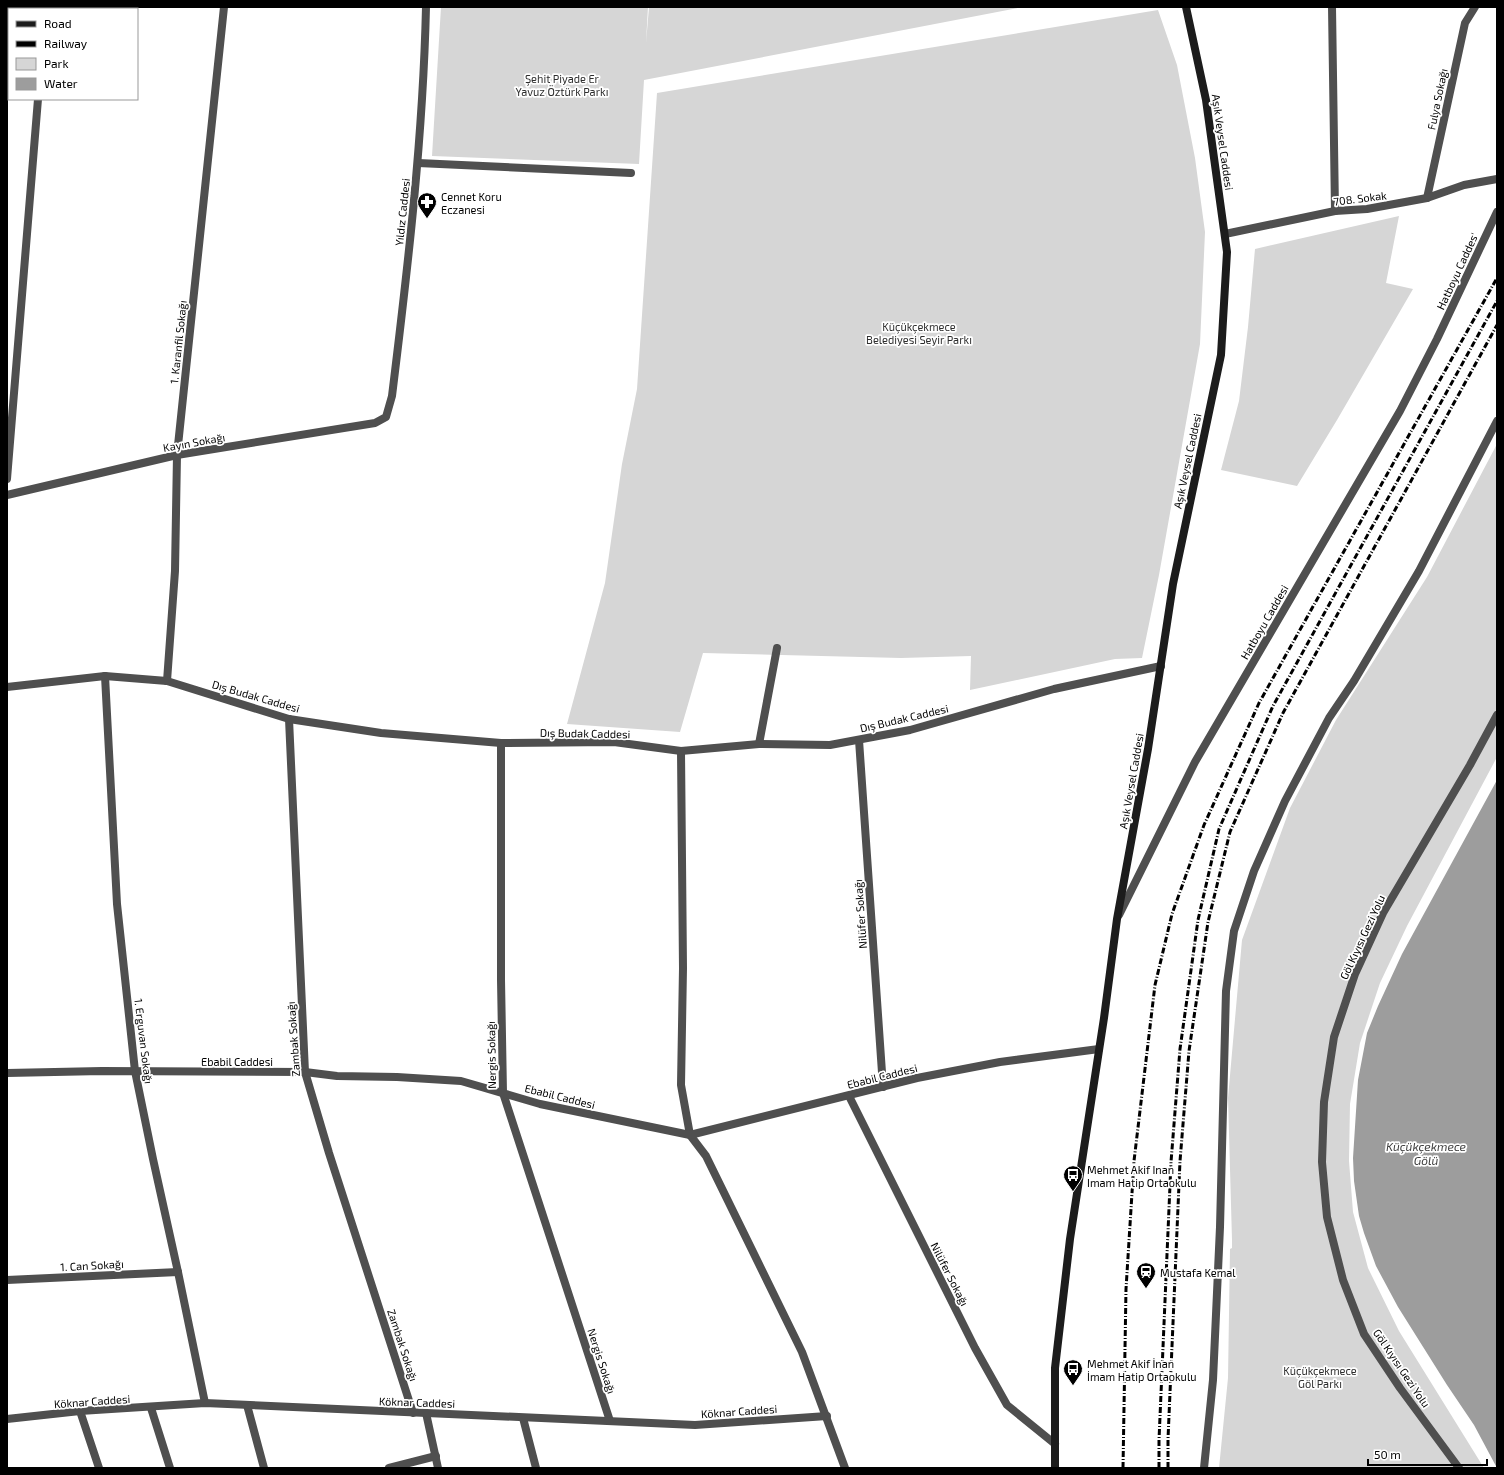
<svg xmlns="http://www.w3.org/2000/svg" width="1504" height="1475" font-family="'Exo 2',sans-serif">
<rect width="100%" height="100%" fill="#fff"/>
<!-- green -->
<g fill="#d6d6d6">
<path d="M 441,7 L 648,7 L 646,43 L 649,7 L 1023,7 L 644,80 L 639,164 L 432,156 Z"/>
<path d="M 1158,10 L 1177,65 L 1195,158 L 1205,232 L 1200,344 L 1159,575 L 1142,658 L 1115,659 L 970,690 L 971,656 L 901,658 L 703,653 L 680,732 L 567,724 L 605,583 L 622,464 L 637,389 L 657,93 Z"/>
<path d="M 1399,216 L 1386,283 L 1413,289 L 1337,420 L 1297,486 L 1221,470 L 1239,401 L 1248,327 L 1255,249 Z"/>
<path d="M 1497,444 L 1497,757 L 1407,926 L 1380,983 L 1360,1043 L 1350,1104 L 1349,1161 L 1353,1212 L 1368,1268 L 1399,1331 L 1484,1468 L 1219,1468 L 1228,1378 L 1230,1249 L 1232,1248 L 1232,1240 L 1228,1098 L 1242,940 L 1290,808 L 1336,720 L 1427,577 Z"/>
</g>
<!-- water -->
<path fill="#9d9d9d" d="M 1497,780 L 1497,1468 L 1474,1425 L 1447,1385 L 1398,1307 L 1376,1266 L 1364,1233 L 1359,1216 L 1354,1181 L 1353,1158 L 1358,1080 L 1367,1033 L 1378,1006 L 1402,954 Z"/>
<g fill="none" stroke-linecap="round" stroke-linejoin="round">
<!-- pedestrian -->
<path stroke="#4f4f4f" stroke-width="8" d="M 1459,1468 L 1400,1388 L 1364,1334 L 1343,1280 L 1327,1217 L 1322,1162 L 1324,1102 L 1334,1037 L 1355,974 L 1383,913 L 1470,765 L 1497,715"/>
<!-- minor -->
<g stroke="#4f4f4f" stroke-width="8">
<path d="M 1332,7 L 1335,211"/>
<path d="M 97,9 L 109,7"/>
<path d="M 7,23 L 9,23"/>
<path d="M 418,163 L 631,173"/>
<path d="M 1427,198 L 1465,23 L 1475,7"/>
<path d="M 1225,234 L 1335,211 L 1367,209 L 1427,198 L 1464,185 L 1497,179"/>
<path d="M 7,495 L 177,455 L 375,423 L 386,417 L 392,396 C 408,266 423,137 426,7"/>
<path d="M 105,676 L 117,904 L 135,1071 L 153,1159 L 178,1272 L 205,1403"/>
<path d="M 167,681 L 175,571 L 177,455 L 224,7"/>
<path d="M 289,719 L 305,1072 L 329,1153 L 413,1413"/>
<path d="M 859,740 L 883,1087"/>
<path d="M 501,743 L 501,980 L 503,1093 L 610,1421"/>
<path d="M 759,744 L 777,648"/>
<path d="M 681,751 L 683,968 L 681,1085 L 690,1135 L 706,1156 L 802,1352 L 845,1468"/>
<path d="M 849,1096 L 975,1348 L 1007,1405 L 1055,1444"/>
<path d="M 7,1280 L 178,1272"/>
<path d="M 247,1405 L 264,1468"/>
<path d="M 151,1408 L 170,1468"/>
<path d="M 80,1411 L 99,1468"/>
<path d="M 426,1413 L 438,1468"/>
<path d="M 523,1418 L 536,1468"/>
<path d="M 7,1419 L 80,1411 L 205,1403 L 695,1425 L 827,1416"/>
<path d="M 389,1468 L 436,1456"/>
</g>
<!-- tertiary -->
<g stroke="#4f4f4f" stroke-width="8">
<path d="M 45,9 L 45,7"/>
<path d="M 7,479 L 38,99"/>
<path d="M 7,687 L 105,676 L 167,681 L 289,719 L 381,733 L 501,743 L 614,742 L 681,751 L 759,744 L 830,745 L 910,730 L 1054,689 L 1161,666"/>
<path d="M 1119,915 L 1195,762 L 1400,411 L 1437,339 L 1497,212"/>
<path d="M 7,1073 L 102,1071 L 305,1072 L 337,1076 L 397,1077 L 461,1081 L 540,1104 L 690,1135 L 917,1078 L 1000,1062 L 1099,1049"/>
<path d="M 1204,1468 L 1213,1380 L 1220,1227 L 1226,991 L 1234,931 L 1254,871 L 1285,801 L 1329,718 L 1354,681 L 1419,571 L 1497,421"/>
</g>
<!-- secondary -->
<path stroke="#1c1c1c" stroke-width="8" d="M 1055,1468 L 1055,1368 L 1070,1239 L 1104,1018 L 1117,919 L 1148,749 L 1173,584 L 1221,355 L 1227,252 L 1206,100 L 1186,7"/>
<!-- rail -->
<g stroke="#000" stroke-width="3" stroke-dasharray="6 2 1 2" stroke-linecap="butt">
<path d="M 1123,1468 L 1126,1289 L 1134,1161 L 1155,985 L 1172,914 L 1204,825 L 1259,703 L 1497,278"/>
<path d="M 1159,1468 L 1159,1440 L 1171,1162 L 1180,1049 L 1198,920 L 1219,829 L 1273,706 L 1497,301"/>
<path d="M 1168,1468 L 1168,1439 L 1180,1161 L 1189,1051 L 1208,922 L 1230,832 L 1283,713 L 1497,325"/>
</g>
</g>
<!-- icons -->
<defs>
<g id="pharmacy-pin" transform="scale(1)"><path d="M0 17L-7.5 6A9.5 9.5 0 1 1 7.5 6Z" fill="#000" stroke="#fff"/><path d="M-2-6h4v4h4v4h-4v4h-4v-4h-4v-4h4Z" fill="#fff"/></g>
<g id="bus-pin" transform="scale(1)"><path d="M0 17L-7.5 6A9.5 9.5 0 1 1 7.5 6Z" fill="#000" stroke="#fff"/><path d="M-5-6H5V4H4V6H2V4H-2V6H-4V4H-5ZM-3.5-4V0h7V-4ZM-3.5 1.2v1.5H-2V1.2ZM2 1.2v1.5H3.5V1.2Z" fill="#fff"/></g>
<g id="station-pin" transform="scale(1)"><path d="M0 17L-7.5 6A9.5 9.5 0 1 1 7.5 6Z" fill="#000" stroke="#fff"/><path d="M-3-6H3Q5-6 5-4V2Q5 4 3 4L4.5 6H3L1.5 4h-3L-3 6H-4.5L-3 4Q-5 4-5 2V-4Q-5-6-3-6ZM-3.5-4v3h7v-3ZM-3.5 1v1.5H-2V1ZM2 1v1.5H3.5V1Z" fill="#fff"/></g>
</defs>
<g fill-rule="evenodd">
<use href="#pharmacy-pin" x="427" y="202"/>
<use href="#bus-pin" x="1073" y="1175"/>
<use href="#station-pin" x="1146" y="1272"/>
<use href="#bus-pin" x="1073" y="1369"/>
</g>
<g text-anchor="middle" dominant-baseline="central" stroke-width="3.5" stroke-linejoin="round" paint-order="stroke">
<!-- park labels -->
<g font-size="11" fill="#2d2d2d" stroke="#fff">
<text x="562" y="78">Şehit Piyade Er<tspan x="562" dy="13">Yavuz Öztürk Parkı</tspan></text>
<text x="919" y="326">Küçükçekmece<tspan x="919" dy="13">Belediyesi Seyir Parkı</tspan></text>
<text x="1320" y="1370">Küçükçekmece<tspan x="1320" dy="13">Göl Parkı</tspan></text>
</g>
<!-- street labels -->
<g font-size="11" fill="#000" stroke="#fff">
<text transform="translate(1437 99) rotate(-78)">Fulya Sokağı</text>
<text transform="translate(1223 142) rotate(82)">Aşık Veysel Caddesi</text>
<text transform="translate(1360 198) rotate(-7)">708. Sokak</text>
<text transform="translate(402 212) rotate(-84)">Yıldız Caddesi</text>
<text transform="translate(1457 271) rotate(-65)">Hatboyu Caddes'</text>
<text transform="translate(178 342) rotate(-84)">1. Karanfil Sokağı</text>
<text transform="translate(194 442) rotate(-10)">Kayın Sokağı</text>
<text transform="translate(1187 461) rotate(-78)">Aşık Veysel Caddesi</text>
<text transform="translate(1264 622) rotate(-60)">Hatboyu Caddesi</text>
<text transform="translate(256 696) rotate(16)">Dış Budak Caddesi</text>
<text transform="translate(904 718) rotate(-13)">Dış Budak Caddesi</text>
<text transform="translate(585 733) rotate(1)">Dış Budak Caddesi</text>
<text transform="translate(1131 781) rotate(-80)">Aşık Veysel Caddesi</text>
<text transform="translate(860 914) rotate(-94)">Nilüfer Sokağı</text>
<text transform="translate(1362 937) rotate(-65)">Göl Kıyısı Gezi Yolu</text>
<text transform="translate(293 1039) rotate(-94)">Zambak Sokağı</text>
<text transform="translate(144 1041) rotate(83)">1. Erguvan Sokağı</text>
<text transform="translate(491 1055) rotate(-91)">Nergis Sokağı</text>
<text x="237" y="1061">Ebabil Caddesi</text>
<text transform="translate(882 1076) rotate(-14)">Ebabil Caddesi</text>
<text transform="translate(560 1096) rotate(14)">Ebabil Caddesi</text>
<text transform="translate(92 1265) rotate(-3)">1. Can Sokağı</text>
<text transform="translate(950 1274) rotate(63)">Nilüfer Sokağı</text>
<text transform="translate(403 1345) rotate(72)">Zambak Sokağı</text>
<text transform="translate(602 1361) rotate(72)">Nergis Sokağı</text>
<text transform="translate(1402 1368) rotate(56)">Göl Kıyısı Gezi Yolu</text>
<text transform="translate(92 1401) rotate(-4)">Köknar Caddesi</text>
<text transform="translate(417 1402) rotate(2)">Köknar Caddesi</text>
<text transform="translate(739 1411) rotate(-4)">Köknar Caddesi</text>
</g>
<!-- poi labels -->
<g font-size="11" fill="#000" stroke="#fff" text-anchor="start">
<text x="441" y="196">Cennet Koru<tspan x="441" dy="13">Eczanesi</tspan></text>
<text x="1087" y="1169">Mehmet Akif Inan<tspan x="1087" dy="13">Imam Hatip Ortaokulu</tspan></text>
<text x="1160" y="1272">Mustafa Kemal</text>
<text x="1087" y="1363">Mehmet Akif İnan<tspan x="1087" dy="13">İmam Hatip Ortaokulu</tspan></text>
</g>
<!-- water labels -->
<g font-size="12" font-style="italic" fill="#3e3e3e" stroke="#fff">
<text x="1426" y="1146">Küçükçekmece<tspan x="1426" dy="14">Gölü</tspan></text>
</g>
</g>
<!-- border -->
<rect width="1504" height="1475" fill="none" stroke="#000000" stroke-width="16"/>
<!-- legend -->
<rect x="8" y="8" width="130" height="92" fill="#ffffff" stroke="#999999"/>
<rect x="16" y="21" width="20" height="6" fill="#1c1c1c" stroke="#999999"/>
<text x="44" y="28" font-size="12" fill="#000000">Road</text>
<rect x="16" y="41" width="20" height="6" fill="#000000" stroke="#999999"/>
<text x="44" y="48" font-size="12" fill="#000000">Railway</text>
<rect x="16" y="58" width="20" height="12" fill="#d6d6d6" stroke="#999999"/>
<text x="44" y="68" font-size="12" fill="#000000">Park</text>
<rect x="16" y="78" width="20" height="12" fill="#9d9d9d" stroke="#999999"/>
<text x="44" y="88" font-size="12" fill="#000000">Water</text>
<!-- scale -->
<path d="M1368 1459v6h119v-6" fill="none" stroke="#000000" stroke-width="2"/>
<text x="1374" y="1459" font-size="12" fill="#000000" stroke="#ffffff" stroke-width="3" paint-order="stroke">50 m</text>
</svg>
